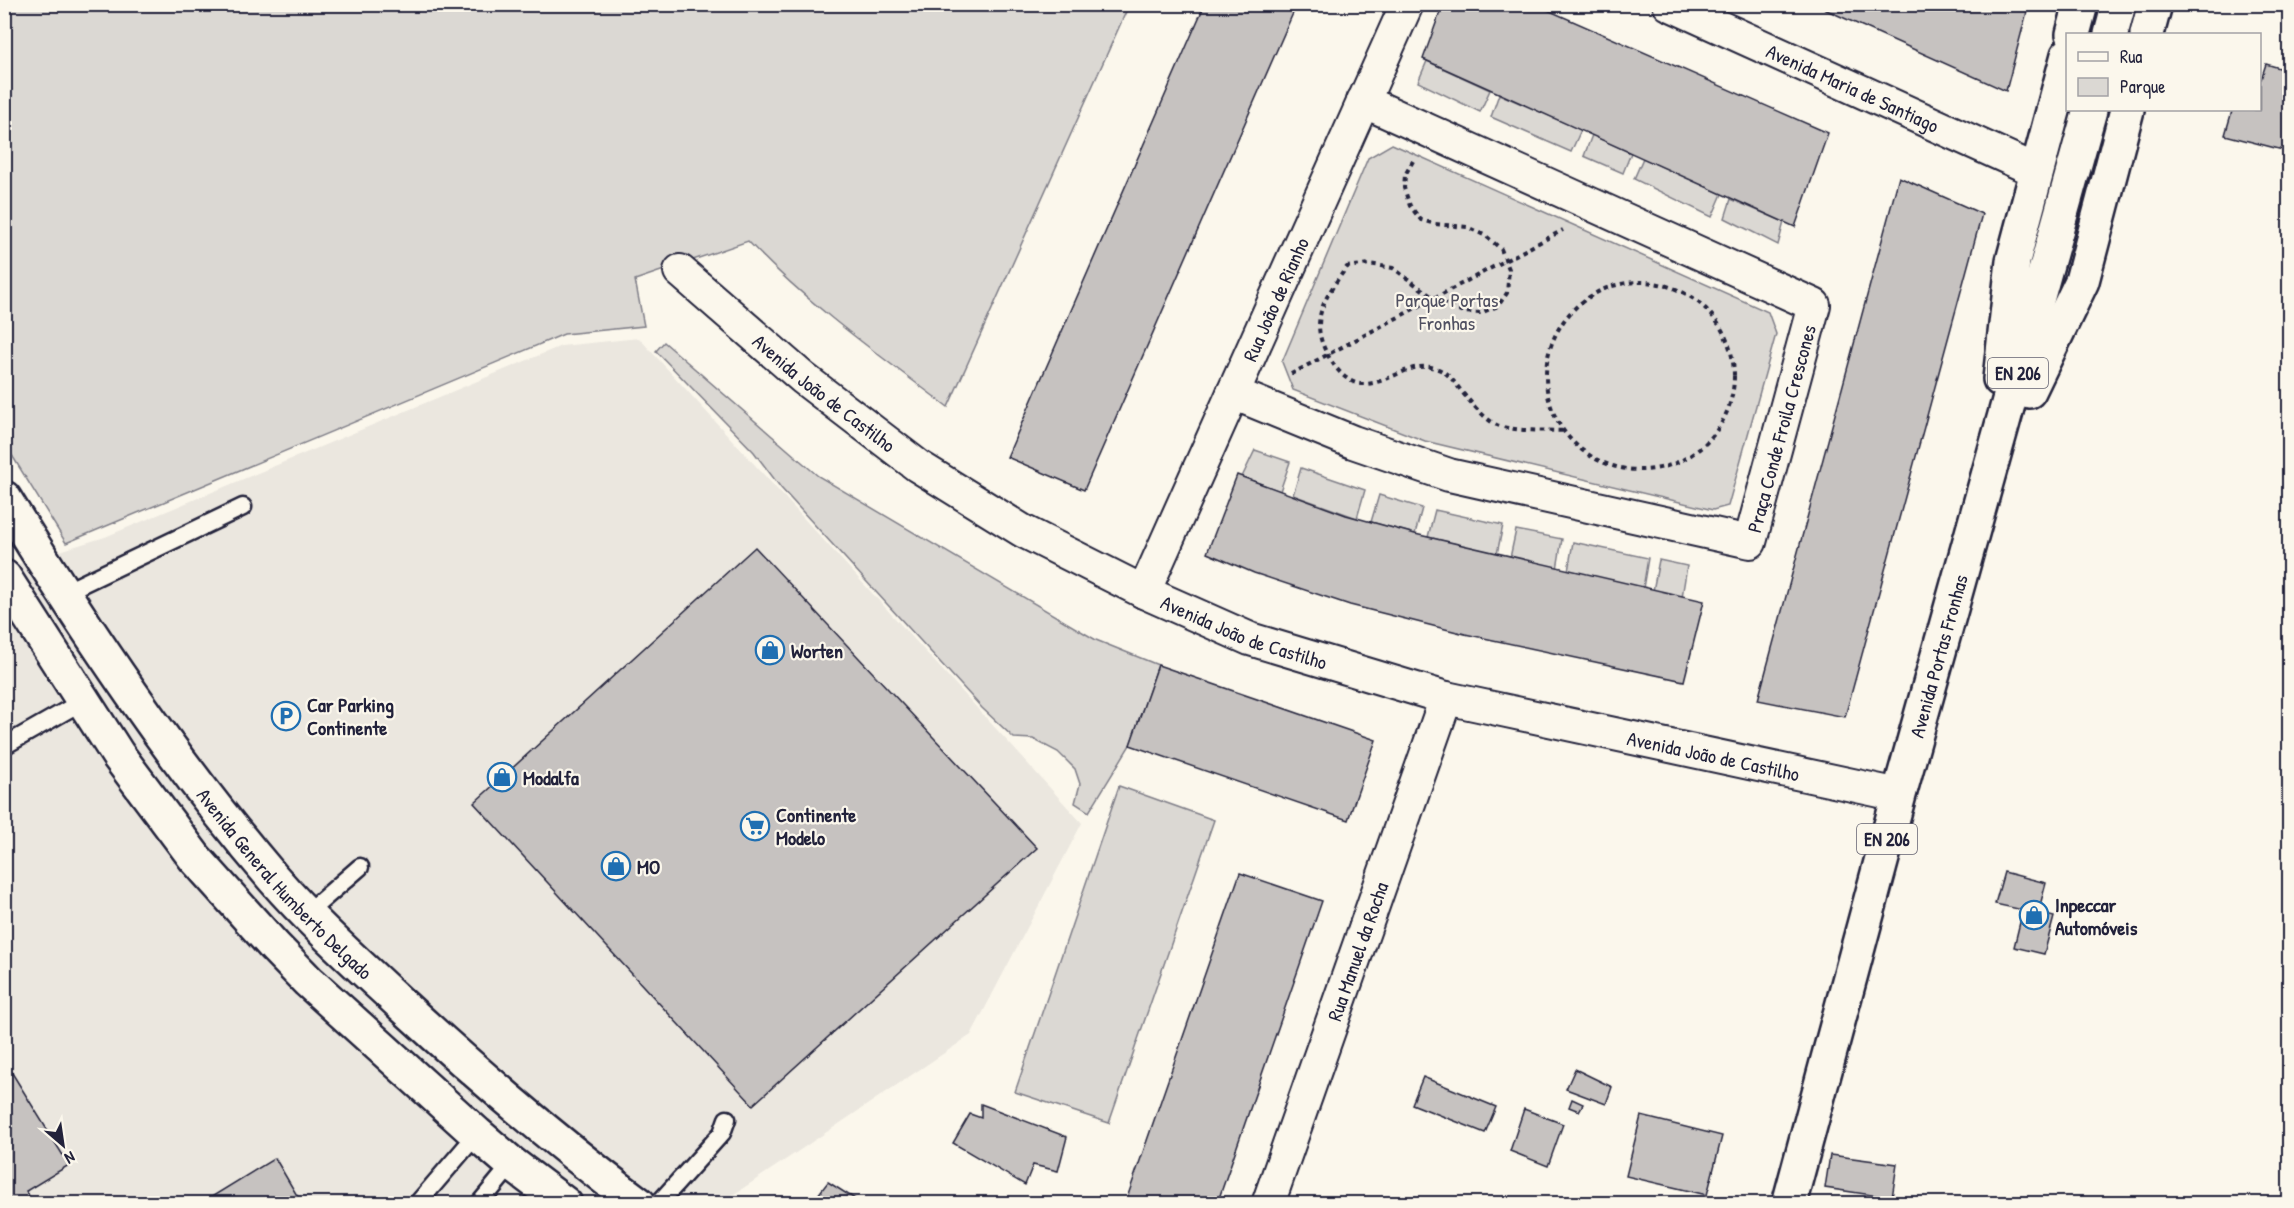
<svg xmlns="http://www.w3.org/2000/svg" width="2294" height="1208" font-family="'Patrick Hand',sans-serif">
<rect width="100%" height="100%" fill="#fbf7ec"/>
<filter id="ink" filterUnits="userSpaceOnUse"><feTurbulence type="fractalNoise" baseFrequency=".0167" numOctaves="2"/><feDisplacementMap in="SourceGraphic" scale="12" xChannelSelector="R" yChannelSelector="G"/><feConvolveMatrix kernelMatrix="1 2 1 2 8 2 1 2 1" color-interpolation-filters="sRGB"/></filter>
<g filter="url(#ink)">
<!-- built -->
<path fill="#ebe7df" d="M 639,338 L 1082,823 L 971,1035 L 721,1203 L 5,1204 L 5,568 L 105,537 L 561,346 Z"/>
<!-- green -->
<g fill="#dbd8d3" stroke="#7e7d87" stroke-width="1.5">
<path d="M 5,5 L 1129,5 L 948,407 C 879,355 807,304 748,241 L 635,280 L 644,326 L 564,334 L 66,543 L 5,444 Z"/>
<path d="M 1427,61 L 1490,90 L 1480,112 L 1418,82 Z"/>
<path d="M 1499,94 L 1581,130 L 1571,152 L 1491,117 Z"/>
<path d="M 1592,135 L 1631,153 L 1623,173 L 1584,156 Z"/>
<path d="M 1392,144 L 1768,312 L 1776,334 L 1728,506 L 1713,510 L 1425,441 L 1293,390 L 1282,362 L 1368,158 Z"/>
<path d="M 1643,158 L 1722,194 L 1712,217 L 1634,179 Z"/>
<path d="M 1731,199 L 1784,222 L 1778,245 L 1725,218 Z"/>
<path d="M 664,342 L 818,476 L 1096,640 L 1158,665 L 1130,745 L 1089,812 L 1075,803 L 1080,784 L 1075,769 L 1058,752 L 1033,739 L 1014,738 L 982,708 L 781,488 L 754,452 L 656,351 Z"/>
<path d="M 1255,450 L 1290,462 L 1280,491 L 1242,477 Z"/>
<path d="M 1301,468 L 1365,490 L 1357,518 L 1293,495 Z"/>
<path d="M 1379,495 L 1422,508 L 1415,534 L 1371,522 Z"/>
<path d="M 1435,510 L 1503,525 L 1497,554 L 1428,537 Z"/>
<path d="M 1516,530 L 1562,539 L 1557,569 L 1510,558 Z"/>
<path d="M 1573,542 L 1648,558 L 1643,588 L 1568,571 Z"/>
<path d="M 1659,560 L 1687,566 L 1682,597 L 1653,591 Z"/>
<path d="M 1119,786 L 1214,820 L 1109,1123 L 1015,1092 Z"/>
</g>
<!-- building -->
<g fill="#c6c2c0" stroke="#22223b" stroke-width="1.5">
<path d="M 1205,4 L 1297,4 L 1084,490 L 1007,457 Z"/>
<path d="M 1443,4 L 1534,4 L 1828,133 L 1795,227 L 1423,59 Z"/>
<path d="M 1813,4 L 2029,4 L 2006,91 Z"/>
<path d="M 2266,64 L 2290,71 L 2290,128 L 2283,150 L 2225,135 L 2232,111 L 2225,110 L 2260,110 L 2260,79 L 2261,79 Z"/>
<path d="M 1899,177 L 1982,214 L 1845,717 L 1758,700 Z"/>
<path d="M 1237,475 L 1346,515 L 1415,534 L 1704,601 L 1684,681 L 1465,634 L 1350,605 L 1254,573 L 1207,553 Z"/>
<path d="M 755,547 L 1037,848 L 753,1105 L 474,803 Z"/>
<path d="M 1158,665 L 1376,740 L 1348,820 L 1130,745 Z"/>
<path d="M 2004,872 L 2046,883 L 2038,913 L 2054,917 L 2044,954 L 2014,947 L 2023,910 L 1995,904 Z"/>
<path d="M 1240,873 L 1322,901 L 1217,1204 L 1143,1204 L 1127,1198 Z"/>
<path d="M 4,1060 L 69,1165 L 26,1191 L 34,1204 L 4,1204 Z"/>
<path d="M 1575,1069 L 1612,1087 L 1606,1104 L 1566,1089 Z"/>
<path d="M 1423,1077 L 1496,1107 L 1485,1133 L 1412,1104 Z"/>
<path d="M 1572,1099 L 1583,1104 L 1579,1111 L 1569,1107 Z"/>
<path d="M 981,1104 L 1067,1137 L 1058,1171 L 1033,1165 L 1025,1185 L 953,1143 L 970,1114 L 981,1118 Z"/>
<path d="M 1524,1109 L 1563,1124 L 1548,1166 L 1510,1151 Z"/>
<path d="M 1641,1116 L 1722,1136 L 1707,1195 L 1626,1176 Z"/>
<path d="M 1830,1155 L 1897,1164 L 1892,1198 L 1825,1188 Z"/>
<path d="M 275,1158 L 302,1204 L 200,1204 Z"/>
<path d="M 828,1182 L 863,1204 L 811,1204 Z"/>
</g>
<g fill="none" stroke-linecap="round" stroke-linejoin="round">
<!-- service casing -->
<g stroke="#22223b" stroke-width="21">
<g id="service">
<path d="M 63,593 L 243,507"/>
<path d="M 4,746 L 83,701"/>
<path d="M 306,914 L 360,867"/>
<path d="M 417,1204 L 477,1134"/>
<path d="M 479,1204 L 512,1164"/>
<path d="M 658,1204 L 722,1133 L 727,1119"/>
</g>
</g>
<!-- minor casing -->
<g stroke="#22223b" stroke-width="36">
<g id="minor">
<path id="s1" d="M 1669,4 L 2037,171"/>
<path id="s2" d="M 680,271 L 803,378 L 918,466 L 1023,531 L 1144,592 L 1250,639 L 1446,698 L 1899,795"/>
<path id="s3" d="M 1233,393 L 1353,442 L 1449,475 L 1750,542 L 1814,305 L 1363,101"/>
<path id="s4" d="M 1144,592 L 1407,4"/>
<path id="s5" d="M 1268,1204 L 1446,698"/>
</g>
</g>
<!-- secondary casing -->
<g stroke="#22223b" stroke-width="38">
<g id="secondary">
<path id="s6" d="M 4,498 C 86,631 172,760 273,878 C 313,924 359,965 403,1006 C 479,1076 556,1142 639,1204"/>
<path d="M 4,577 L 118,755 L 195,858 L 274,946 L 308,981 L 477,1134 L 512,1164 L 565,1204"/>
</g>
</g>
<!-- primary casing -->
<g stroke="#22223b" stroke-width="38">
<g id="primary">
<path d="M 2073,34 L 2081,4"/>
<path d="M 2111,34 L 2119,4"/>
<path d="M 2147,34 L 2155,4"/>
<path d="M 2000,379 L 2013,261 L 2068,55"/>
<path d="M 2029,391 L 2082,281 L 2127,110"/>
<path id="s7" d="M 1789,1204 L 1899,795 L 2090,110"/>
</g>
</g>
<!-- path -->
<g stroke="#22223b" stroke-width="4" stroke-dasharray="4.5 4.5" stroke-linecap="butt">
<path d="M 1413,161 L 1405,175 L 1404,188 L 1410,206 L 1421,220 L 1435,224 L 1467,227 L 1486,236 L 1501,249 L 1509,269 L 1507,293 L 1498,306 L 1480,313 L 1463,312 L 1438,301 L 1393,268 L 1369,264 L 1347,267 C 1319,304 1306,328 1337,369 C 1344,377 1352,384 1363,384 C 1390,384 1411,359 1438,369 C 1450,373 1458,388 1467,398 C 1475,407 1485,419 1497,425 C 1514,432 1547,430 1565,431"/>
<circle cx="1640" cy="376" r="94"/>
<path d="M 1291,374 L 1563,230"/>
</g>
<!-- service -->
<use href="#service" stroke="#fbf7ec" stroke-width="16"/>
<!-- minor -->
<use href="#minor" stroke="#fbf7ec" stroke-width="32"/>
<!-- secondary -->
<use href="#secondary" stroke="#fbf7ec" stroke-width="33"/>
<!-- primary -->
<use href="#primary" stroke="#fbf7ec" stroke-width="33"/>
</g>
</g>
<!-- icons -->
<defs>
<g id="shop-ring" transform="scale(1.5)"><circle r="9.5" fill="#fbf7ec" stroke="#1f6fb2" stroke-width="1.5"/><path d="M-5-2.5h2.3a2.7 3.5 0 0 1 5.4 0H5L5.5 6h-11ZM-1.5-2.5h3a1.5 2.3 0 0 0-3 0Z" fill="#1f6fb2"/></g>
<g id="parking-ring" transform="scale(1.5)"><circle r="9.5" fill="#fbf7ec" stroke="#1f6fb2" stroke-width="1.5"/><path d="M-3.5-5.5H1a3.5 3.5 0 0 1 0 7H-1V5.5H-3.5ZM-1-3.4V-.6H.8a1.4 1.4 0 0 0 0-2.8Z" fill="#1f6fb2"/></g>
<g id="supermarket-ring" transform="scale(1.5)"><circle r="9.5" fill="#fbf7ec" stroke="#1f6fb2" stroke-width="1.5"/><path d="M-6-5.5h2.5l.6 2H6L4.5 2H-2.5L-4.4-4H-6ZM-1.5 3.2a1.3 1.3 0 1 0 .1 0ZM3 3.2a1.3 1.3 0 1 0 .1 0Z" fill="#1f6fb2"/></g>
</defs>
<g fill-rule="evenodd">
<use href="#shop-ring" x="770" y="650"/>
<use href="#parking-ring" x="286" y="716"/>
<use href="#shop-ring" x="502" y="777"/>
<use href="#supermarket-ring" x="755" y="826"/>
<use href="#shop-ring" x="616" y="866"/>
<use href="#shop-ring" x="2034" y="915"/>
</g>
<g text-anchor="middle" dominant-baseline="central" stroke-width="4.5" stroke-linejoin="round" paint-order="stroke">
<!-- shield labels -->
<g fill="#fbf7ec" stroke="#636270" stroke-width="1.5">
<rect x="1988" y="358" width="60" height="30" rx="4.5"/>
<rect x="1857" y="824" width="60" height="30" rx="4.5"/>
</g>
<g font-size="18" font-weight="bold" fill="#22223b">
<text x="2018" y="373">EN 206</text>
<text x="1887" y="839">EN 206</text>
</g>
<!-- street labels -->
<g font-size="20" fill="#22223b" stroke="#fbf7ec">
<text stroke="none"><textPath href="#s1" startOffset="202">Avenida Maria de Santiago</textPath></text>
<text stroke="none"><textPath href="#s4" startOffset="321">Rua João de Rianho</textPath></text>
<text stroke="none"><textPath href="#s2" startOffset="189">Avenida João de Castilho</textPath></text>
<text stroke="none"><textPath href="#s3" startOffset="657">Praça Conde Froila Crescones</textPath></text>
<text stroke="none"><textPath href="#s2" startOffset="675">Avenida João de Castilho</textPath></text>
<text stroke="none"><textPath href="#s7" startOffset="568">Avenida Portas Fronhas</textPath></text>
<text stroke="none"><textPath href="#s2" startOffset="1161">Avenida João de Castilho</textPath></text>
<text stroke="none"><textPath href="#s6" startOffset="478">Avenida General Humberto Delgado</textPath></text>
<text stroke="none"><textPath href="#s5" startOffset="268">Rua Manuel da Rocha</textPath></text>
</g>
<!-- park labels -->
<g font-size="20" fill="#505061" stroke="#fbf7ec">
<text x="1447" y="299">Parque Portas<tspan x="1447" dy="23">Fronhas</tspan></text>
</g>
<!-- poi labels -->
<g font-size="20" font-weight="bold" fill="#22223b" stroke="#fbf7ec" text-anchor="start">
<text x="791" y="650">Worten</text>
<text x="307" y="704">Car Parking<tspan x="307" dy="23">Continente</tspan></text>
<text x="523" y="777">Modalfa</text>
<text x="776" y="814">Continente<tspan x="776" dy="23">Modelo</tspan></text>
<text x="637" y="866">MO</text>
<text x="2055" y="904">Inpeccar<tspan x="2055" dy="23">Automóveis</tspan></text>
</g>
</g>
<!-- margin -->
<rect width="2294" height="1208" fill="none" stroke="#fbf7ec" stroke-width="24"/>
<rect x="12" y="12" width="2270" height="1184" fill="none" stroke="#22223b" stroke-width="2" filter="url(#ink)"/>
<!-- legend -->
<rect x="2066" y="33" width="195" height="78" fill="#fbf7ec" stroke="#a4a2a5" stroke-width="1.5"/>
<rect x="2078" y="52" width="30" height="9" fill="#fbf7ec" stroke="#a4a2a5" stroke-width="1.5"/>
<text x="2120" y="63" font-size="18" fill="#22223b">Rua</text>
<rect x="2078" y="78" width="30" height="18" fill="#dbd8d3" stroke="#a4a2a5" stroke-width="1.5"/>
<text x="2120" y="93" font-size="18" fill="#22223b">Parque</text>
<!-- north arrow -->
<g transform="translate(63 1145) rotate(151)" stroke="#fbf7ec" stroke-width="4.5" paint-order="stroke">
<path d="M0-4.5L10 22L0 15L-10 22Z" fill="#22223b"/>
<text y="-9" font-size="16" font-weight="bold" text-anchor="middle" fill="#22223b">N</text>
</g>
</svg>
